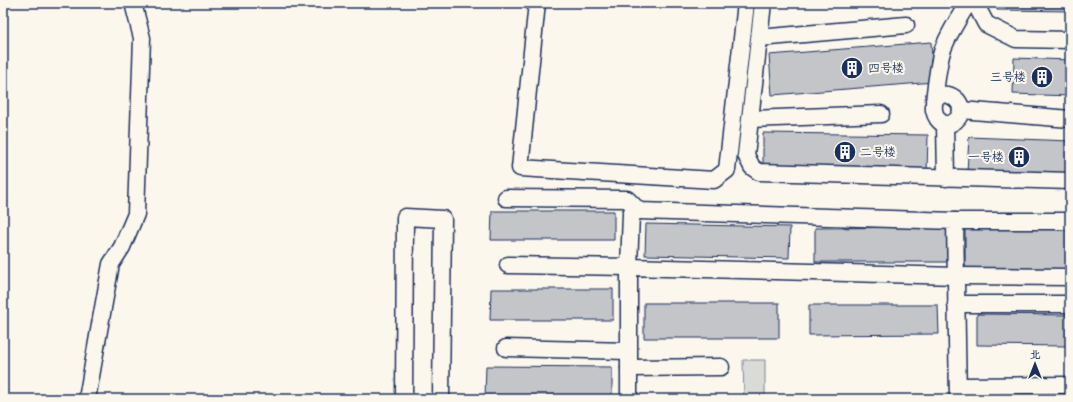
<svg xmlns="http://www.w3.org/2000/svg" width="1073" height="402" font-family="'Shantell Sans','LXGW WenKai TC',sans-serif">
<rect width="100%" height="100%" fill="#fbf7ec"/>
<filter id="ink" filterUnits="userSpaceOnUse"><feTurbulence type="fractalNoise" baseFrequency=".025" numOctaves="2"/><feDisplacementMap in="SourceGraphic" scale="8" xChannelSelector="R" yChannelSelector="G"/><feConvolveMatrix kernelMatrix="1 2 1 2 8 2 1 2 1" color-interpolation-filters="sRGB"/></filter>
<g filter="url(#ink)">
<!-- green -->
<path fill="#dadad7" stroke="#7a849a" d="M 743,360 L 765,360 L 765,399 L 744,399 Z"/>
<!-- building -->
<g fill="#c3c5c9" stroke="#1b2f5e">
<path d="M 997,3 L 1070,3 L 1070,11 L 997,10 Z"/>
<path d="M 931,42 L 934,82 L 772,95 L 769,55 Z"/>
<path d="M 1014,58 L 1070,60 L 1070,96 L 1013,94 Z"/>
<path d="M 763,133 L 928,135 L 927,172 L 763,169 Z"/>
<path d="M 969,137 L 1070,141 L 1070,177 L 967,173 Z"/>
<path d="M 492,211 L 614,211 L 614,240 L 491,240 Z"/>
<path d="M 646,224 L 790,227 L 789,258 L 645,255 Z"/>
<path d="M 948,227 L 949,262 L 815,262 L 815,228 Z"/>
<path d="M 965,227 L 1070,228 L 1070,270 L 965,269 Z"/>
<path d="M 491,289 L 613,289 L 613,320 L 490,320 Z"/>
<rect x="644" y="303" width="135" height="35"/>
<path d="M 809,305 L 938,305 L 939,334 L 809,335 Z"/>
<path d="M 977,314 L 1070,315 L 1070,346 L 977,345 Z"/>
<path d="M 486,366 L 612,367 L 612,398 L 485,397 Z"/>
</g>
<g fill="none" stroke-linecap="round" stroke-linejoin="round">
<!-- minor casing -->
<g stroke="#1b2f5e" stroke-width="19">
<g id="minor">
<path d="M 537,3 L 520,168 L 714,180 L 727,170 L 746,3"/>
<path d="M 763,3 L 746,155 L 752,167 L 759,172 L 1070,181"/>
<path d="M 975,3 L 986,24 L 1016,39 L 1070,40"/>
<path d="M 759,38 L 906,25"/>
<path d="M 934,100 C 946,86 969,103 958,118 C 955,122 950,125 945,124 C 939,123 935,116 934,110 C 933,102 939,61 942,52 C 946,38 960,16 968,3"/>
<path d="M 961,110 L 1070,119"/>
<path d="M 750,119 L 881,114"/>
<path d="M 945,124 L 946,178"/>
<path d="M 506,198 L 627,199 L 639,211 L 955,221 L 958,399"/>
<path d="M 955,221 L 1070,221"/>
<path d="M 508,265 L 629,267 L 631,214 L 639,211"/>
<path d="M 956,304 L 1070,304"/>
<path d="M 506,348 L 628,351"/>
<path d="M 629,368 L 721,367"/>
<path d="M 958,386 L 1070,385"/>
<path d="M 87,399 L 101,319 L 111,264 L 122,247 L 136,214 L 142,38 L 133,3"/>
<path d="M 404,399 L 405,217 L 443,219 L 441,399"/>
<path d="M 629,399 L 629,267 L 956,276 L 1070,277"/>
</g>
</g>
<!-- minor -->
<use href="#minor" stroke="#fbf7ec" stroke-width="16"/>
</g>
</g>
<!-- icons -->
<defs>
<g id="building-disc" transform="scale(1.15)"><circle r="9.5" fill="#1b2f5e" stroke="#fbf7ec"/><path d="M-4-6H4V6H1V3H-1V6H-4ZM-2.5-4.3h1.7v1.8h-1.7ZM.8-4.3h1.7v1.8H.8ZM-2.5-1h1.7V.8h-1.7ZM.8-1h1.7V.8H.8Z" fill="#fff"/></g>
</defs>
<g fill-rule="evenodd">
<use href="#building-disc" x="852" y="68"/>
<use href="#building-disc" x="1042" y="77"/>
<use href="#building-disc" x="845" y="152"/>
<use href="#building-disc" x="1019" y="157"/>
</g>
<g text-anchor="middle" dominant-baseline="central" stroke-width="4" stroke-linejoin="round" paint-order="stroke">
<!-- poi labels -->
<g font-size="12" fill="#1b2f5e" stroke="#fbf7ec" text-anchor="start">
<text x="868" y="68">四号楼</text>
<text x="1026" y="77" text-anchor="end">三号楼</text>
<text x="860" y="152">二号楼</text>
<text x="1004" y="157" text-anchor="end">一号楼</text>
</g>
</g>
<!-- margin -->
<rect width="1073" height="402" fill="none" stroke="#fbf7ec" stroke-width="16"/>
<rect x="8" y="8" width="1057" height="386" fill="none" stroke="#1b2f5e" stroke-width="1.5" filter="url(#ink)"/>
<!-- north arrow -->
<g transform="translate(1035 364)" stroke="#fbf7ec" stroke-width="3" paint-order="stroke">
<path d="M0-3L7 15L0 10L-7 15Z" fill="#1b2f5e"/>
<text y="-6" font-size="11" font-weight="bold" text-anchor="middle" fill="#1b2f5e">北</text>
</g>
</svg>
